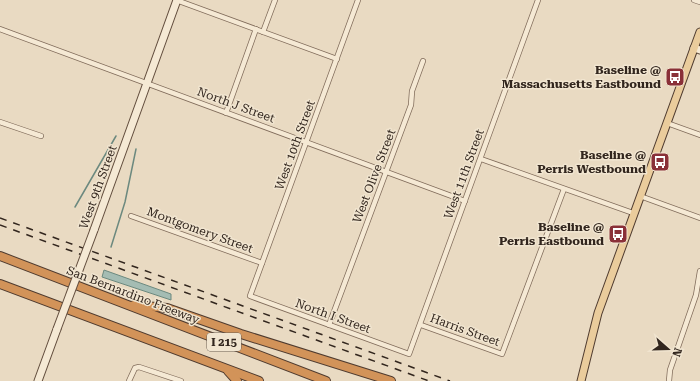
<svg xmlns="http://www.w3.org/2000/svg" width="700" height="381" font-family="'Roboto Serif',serif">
<rect width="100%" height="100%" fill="#e9dac2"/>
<!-- water -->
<path fill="#a4bcb3" stroke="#6c897f" d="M 104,270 L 171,294 L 171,300 L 102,277 Z"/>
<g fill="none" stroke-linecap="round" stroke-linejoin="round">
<!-- stream -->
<g stroke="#6c897f" stroke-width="1.5">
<path d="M 75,207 L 116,136"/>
<path d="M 111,247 L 125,202 L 136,149"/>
</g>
<!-- street casing -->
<g stroke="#816c5b" stroke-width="6">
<g id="street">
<path d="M 176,0 L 337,59"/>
<path d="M 358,0 L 250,296 L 409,354 L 538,0"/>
<path d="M 694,0 L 700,2"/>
<path d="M 0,29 L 465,201"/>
<path d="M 263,32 L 275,0"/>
<path d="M 226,113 L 256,29"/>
<path d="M 0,122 L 41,136"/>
<path d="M 667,123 L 700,135"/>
<path d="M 481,159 L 633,213"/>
<path d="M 640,196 L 700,218"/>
<path d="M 131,216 L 262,263"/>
<path d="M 329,325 L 411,105 L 412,91 L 423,61"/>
<path d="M 421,325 L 502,354 L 564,189"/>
<path d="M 129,381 L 135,368 L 139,367 L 181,381"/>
<path d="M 669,381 L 670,370 L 696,295 L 700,271"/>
</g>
</g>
<!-- secondary casing -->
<g stroke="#634e3e" stroke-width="9">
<g id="secondary">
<path d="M 694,48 L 700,50"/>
<path d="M 94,230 L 177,0"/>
<path d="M 38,381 L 57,329"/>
</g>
</g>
<!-- primary casing -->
<g stroke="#4f3b2f" stroke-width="9">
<path id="primary" d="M 581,381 L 598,313 L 700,32"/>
</g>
<!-- highway casing -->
<g stroke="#4f3b2f" stroke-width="10">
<g id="highway">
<path d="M 0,256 L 326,381"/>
<path d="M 0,284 L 259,381"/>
<path d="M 134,305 L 167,308 L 241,334 L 391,381"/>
<path d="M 228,371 L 237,381"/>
</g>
</g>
<!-- street -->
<use href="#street" stroke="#f5e9d4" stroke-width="4.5"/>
<!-- secondary -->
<use href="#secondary" stroke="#f5e9d4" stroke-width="7"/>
<!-- primary -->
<use href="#primary" stroke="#eacc9c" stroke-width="7"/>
<!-- highway -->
<use href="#highway" stroke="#d29359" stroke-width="8"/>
<!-- rail -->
<g stroke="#32261e" stroke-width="1.5" stroke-dasharray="7 7" stroke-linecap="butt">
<path d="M 0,218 L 450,381"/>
<path d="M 0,225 L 429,381"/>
</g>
<!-- secondary-bridge casing -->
<g stroke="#634e3e" stroke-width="9" stroke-linecap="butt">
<path id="secondary-bridge" d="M 57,329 L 94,230"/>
</g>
<!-- secondary-bridge -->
<use href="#secondary-bridge" stroke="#f5e9d4" stroke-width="7"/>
</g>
<!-- icons -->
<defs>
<g id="bus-square" transform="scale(1)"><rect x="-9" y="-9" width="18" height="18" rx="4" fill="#8a3038" stroke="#f1e5d0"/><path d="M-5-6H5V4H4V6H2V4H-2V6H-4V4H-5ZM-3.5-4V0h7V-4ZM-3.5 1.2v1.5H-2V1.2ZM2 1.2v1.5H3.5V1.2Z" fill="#fff"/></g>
</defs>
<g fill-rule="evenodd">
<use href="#bus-square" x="675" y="77"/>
<use href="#bus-square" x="660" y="162"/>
<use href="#bus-square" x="618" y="234"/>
</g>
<g text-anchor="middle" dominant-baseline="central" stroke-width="3" stroke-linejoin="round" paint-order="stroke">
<!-- shield labels -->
<rect fill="#f1e5d0" stroke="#6b5f53" stroke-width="1" x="207" y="333" width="34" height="18" rx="3"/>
<g font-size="11" font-weight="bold" fill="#32261e">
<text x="224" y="342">I 215</text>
</g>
<!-- poi labels -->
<g font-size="12" font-weight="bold" fill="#32261e" stroke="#f1e5d0" text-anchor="end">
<text x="661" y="70">Baseline @<tspan x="661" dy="14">Massachusetts Eastbound</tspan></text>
<text x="646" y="155">Baseline @<tspan x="646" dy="14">Perris Westbound</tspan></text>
<text x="604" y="227">Baseline @<tspan x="604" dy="14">Perris Eastbound</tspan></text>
</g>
<!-- street labels -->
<g font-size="12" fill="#32261e" stroke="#f1e5d0">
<text transform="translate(236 105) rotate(20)">North J Street</text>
<text transform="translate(295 145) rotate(-70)">West 10th Street</text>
<text transform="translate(464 174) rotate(-70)">West 11th Street</text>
<text transform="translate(374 176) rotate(-69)">West Olive Street</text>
<text transform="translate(98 187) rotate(-70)">West 9th Street</text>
<text transform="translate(200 230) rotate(20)">Montgomery Street</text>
<text transform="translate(133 295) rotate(21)">San Bernardino Freeway</text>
<text transform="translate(333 316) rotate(20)">North I Street</text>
<text transform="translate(465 330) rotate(20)">Harris Street</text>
</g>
</g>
<!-- north arrow -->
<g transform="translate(668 349) rotate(110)" stroke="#f1e5d0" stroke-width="3" paint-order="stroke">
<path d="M0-3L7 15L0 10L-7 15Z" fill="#32261e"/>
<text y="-6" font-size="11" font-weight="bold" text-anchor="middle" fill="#32261e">N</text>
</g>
</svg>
